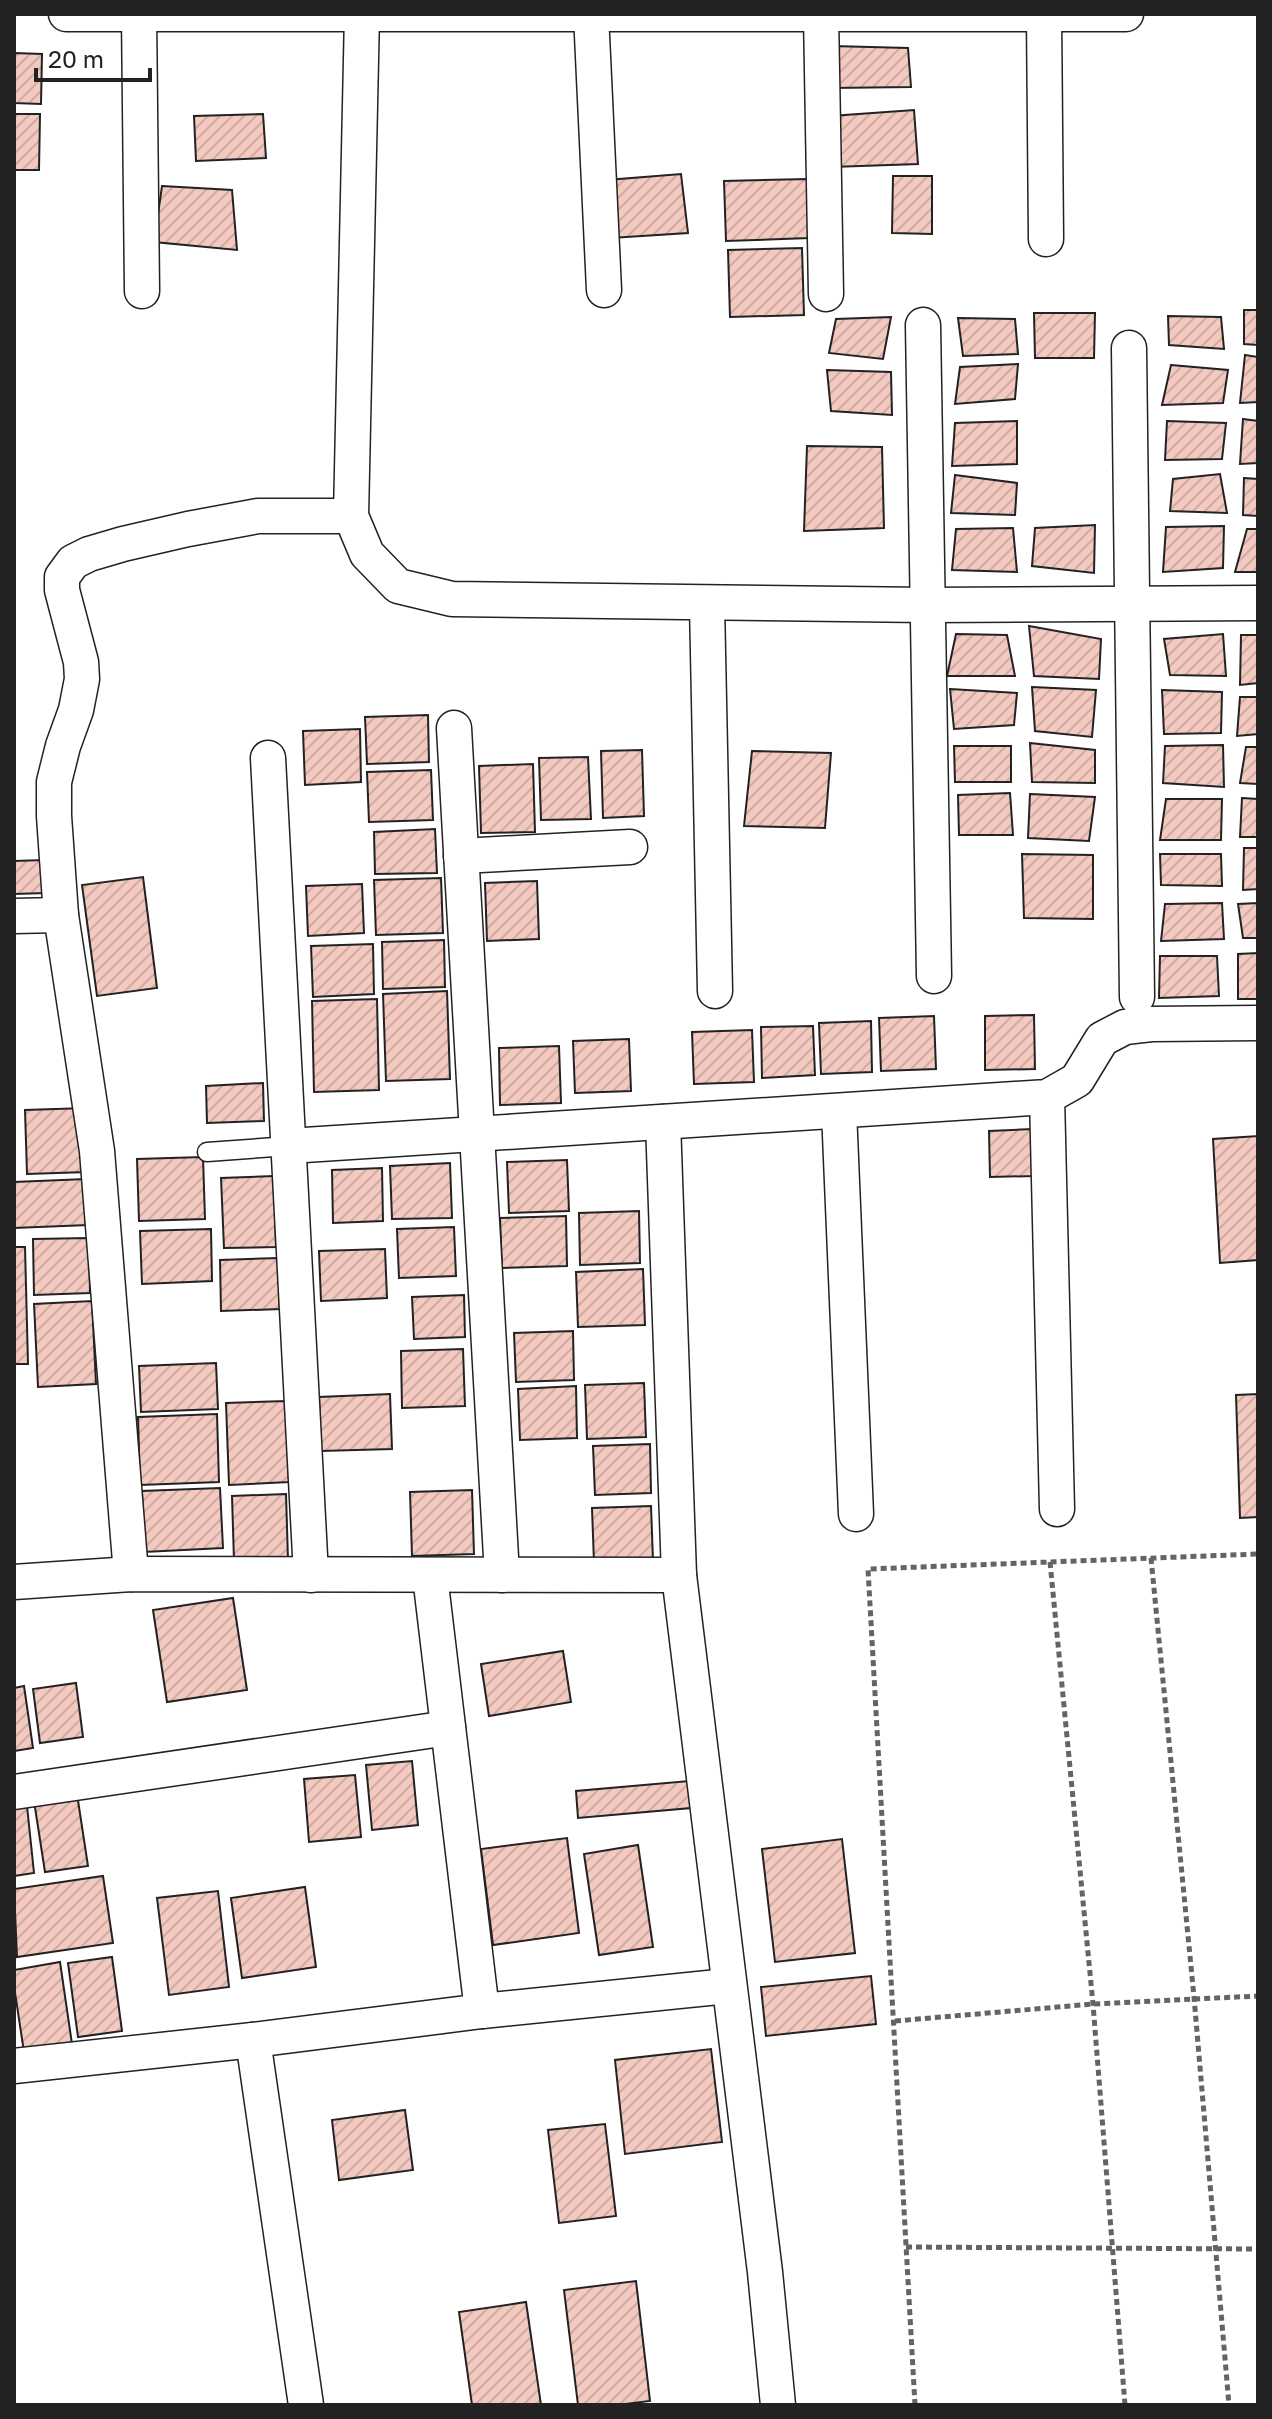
<svg xmlns="http://www.w3.org/2000/svg" width="1272" height="2419" font-family="'Golos Text',sans-serif">
<defs>
<pattern id="building-hatch" width="6" height="6" patternUnits="userSpaceOnUse" patternTransform="scale(2)"><rect width="6" height="6" fill="#f3c9c0"/><path d="M-1 1l2-2M0 6l6-6M5 7l2-2" fill="none" stroke="#d0aca5"/></pattern>
</defs>
<rect width="100%" height="100%" fill="#fff"/>
<!-- building -->
<g fill="url(#building-hatch)" stroke="#222" stroke-width="2">
<path d="M 832,46 L 908,48 L 911,87 L 830,88 Z"/>
<path d="M 14,53 L 42,54 L 41,104 L 14,103 Z"/>
<path d="M 914,110 L 918,164 L 832,167 L 831,116 Z"/>
<path d="M 14,114 L 40,114 L 39,170 L 14,170 Z"/>
<path d="M 263,114 L 266,158 L 196,161 L 194,116 Z"/>
<path d="M 681,174 L 688,233 L 611,238 L 607,180 Z"/>
<path d="M 893,176 L 932,176 L 932,234 L 892,233 Z"/>
<path d="M 808,179 L 809,238 L 726,241 L 724,181 Z"/>
<path d="M 162,186 L 232,190 L 237,250 L 154,242 Z"/>
<path d="M 802,248 L 804,315 L 730,317 L 728,250 Z"/>
<path d="M 1244,310 L 1258,310 L 1258,345 L 1244,344 Z"/>
<path d="M 1034,313 L 1095,313 L 1094,358 L 1035,358 Z"/>
<path d="M 1168,316 L 1221,317 L 1224,349 L 1169,345 Z"/>
<path d="M 891,317 L 883,359 L 829,353 L 836,319 Z"/>
<path d="M 958,318 L 1015,319 L 1018,354 L 963,356 Z"/>
<path d="M 1245,355 L 1258,357 L 1258,402 L 1240,403 Z"/>
<path d="M 1018,364 L 1015,399 L 955,404 L 960,367 Z"/>
<path d="M 1171,365 L 1228,370 L 1223,403 L 1162,405 Z"/>
<path d="M 827,370 L 891,372 L 892,415 L 831,411 Z"/>
<path d="M 1243,419 L 1258,421 L 1258,463 L 1240,464 Z"/>
<path d="M 1017,421 L 1017,464 L 952,466 L 955,423 Z"/>
<path d="M 1167,421 L 1226,423 L 1222,459 L 1165,460 Z"/>
<path d="M 807,446 L 882,447 L 884,528 L 804,531 Z"/>
<path d="M 1220,474 L 1227,513 L 1170,511 L 1173,479 Z"/>
<path d="M 955,475 L 1017,483 L 1015,515 L 951,513 Z"/>
<path d="M 1244,478 L 1258,479 L 1258,516 L 1243,515 Z"/>
<path d="M 1095,525 L 1094,573 L 1032,566 L 1035,528 Z"/>
<path d="M 1224,526 L 1223,568 L 1163,572 L 1166,527 Z"/>
<path d="M 1013,528 L 1017,572 L 952,570 L 956,529 Z"/>
<path d="M 1247,529 L 1258,529 L 1258,572 L 1235,572 Z"/>
<path d="M 1029,626 L 1101,639 L 1099,679 L 1034,676 Z"/>
<path d="M 956,634 L 1007,635 L 1015,676 L 947,676 Z"/>
<path d="M 1223,634 L 1226,676 L 1170,675 L 1164,639 Z"/>
<path d="M 1241,635 L 1258,635 L 1258,683 L 1240,685 Z"/>
<path d="M 1032,687 L 1096,690 L 1092,737 L 1035,731 Z"/>
<path d="M 950,689 L 1017,693 L 1014,725 L 954,729 Z"/>
<path d="M 1162,690 L 1222,692 L 1221,733 L 1164,734 Z"/>
<path d="M 1240,697 L 1258,697 L 1258,734 L 1237,736 Z"/>
<path d="M 428,715 L 429,762 L 367,764 L 365,717 Z"/>
<path d="M 360,729 L 361,782 L 305,785 L 303,731 Z"/>
<path d="M 1030,743 L 1095,750 L 1095,783 L 1032,782 Z"/>
<path d="M 1223,745 L 1224,787 L 1163,783 L 1165,746 Z"/>
<path d="M 954,746 L 1011,746 L 1011,782 L 955,782 Z"/>
<path d="M 1246,747 L 1258,747 L 1258,784 L 1240,783 Z"/>
<path d="M 642,750 L 644,816 L 603,818 L 601,751 Z"/>
<path d="M 752,751 L 831,753 L 825,828 L 744,826 Z"/>
<path d="M 588,757 L 591,819 L 541,820 L 539,758 Z"/>
<path d="M 533,764 L 535,832 L 481,833 L 479,766 Z"/>
<path d="M 431,770 L 433,820 L 369,822 L 367,772 Z"/>
<path d="M 1010,793 L 1013,835 L 959,835 L 958,795 Z"/>
<path d="M 1030,794 L 1095,797 L 1089,841 L 1028,838 Z"/>
<path d="M 1242,798 L 1258,799 L 1258,837 L 1240,837 Z"/>
<path d="M 1166,799 L 1222,799 L 1221,840 L 1160,840 Z"/>
<path d="M 435,829 L 437,873 L 375,874 L 374,832 Z"/>
<path d="M 1244,848 L 1258,848 L 1258,889 L 1243,890 Z"/>
<path d="M 1022,854 L 1093,855 L 1093,919 L 1024,918 Z"/>
<path d="M 1160,854 L 1221,854 L 1222,886 L 1161,885 Z"/>
<path d="M 45,860 L 46,893 L 14,894 L 14,861 Z"/>
<path d="M 143,877 L 157,988 L 97,996 L 82,885 Z"/>
<path d="M 441,878 L 443,933 L 376,935 L 374,880 Z"/>
<path d="M 537,881 L 539,939 L 487,941 L 485,883 Z"/>
<path d="M 362,884 L 364,933 L 308,936 L 306,886 Z"/>
<path d="M 1222,903 L 1224,939 L 1161,941 L 1165,904 Z"/>
<path d="M 1258,903 L 1258,938 L 1243,938 L 1238,904 Z"/>
<path d="M 444,940 L 445,987 L 383,989 L 382,942 Z"/>
<path d="M 373,944 L 374,994 L 313,997 L 311,946 Z"/>
<path d="M 1258,953 L 1258,999 L 1238,999 L 1238,954 Z"/>
<path d="M 1160,956 L 1217,956 L 1219,996 L 1159,998 Z"/>
<path d="M 447,991 L 450,1079 L 386,1081 L 383,994 Z"/>
<path d="M 377,999 L 379,1090 L 314,1092 L 312,1001 Z"/>
<path d="M 1034,1015 L 1035,1069 L 985,1070 L 985,1016 Z"/>
<path d="M 934,1016 L 936,1069 L 881,1071 L 879,1018 Z"/>
<path d="M 871,1021 L 872,1072 L 821,1074 L 819,1023 Z"/>
<path d="M 813,1026 L 815,1075 L 762,1078 L 761,1027 Z"/>
<path d="M 752,1030 L 754,1082 L 694,1084 L 692,1032 Z"/>
<path d="M 629,1039 L 631,1091 L 575,1093 L 573,1041 Z"/>
<path d="M 559,1046 L 561,1103 L 500,1105 L 499,1048 Z"/>
<path d="M 263,1083 L 264,1121 L 207,1123 L 206,1086 Z"/>
<path d="M 86,1108 L 87,1172 L 27,1174 L 25,1110 Z"/>
<path d="M 1032,1129 L 1034,1176 L 990,1177 L 989,1131 Z"/>
<path d="M 1258,1136 L 1258,1260 L 1220,1263 L 1213,1139 Z"/>
<path d="M 203,1157 L 205,1219 L 139,1221 L 137,1159 Z"/>
<path d="M 567,1160 L 569,1211 L 509,1213 L 507,1162 Z"/>
<path d="M 450,1163 L 452,1218 L 392,1219 L 390,1166 Z"/>
<path d="M 382,1168 L 383,1221 L 333,1223 L 332,1170 Z"/>
<path d="M 274,1176 L 276,1247 L 224,1248 L 221,1178 Z"/>
<path d="M 86,1179 L 88,1225 L 14,1228 L 14,1182 Z"/>
<path d="M 639,1211 L 640,1263 L 580,1265 L 579,1213 Z"/>
<path d="M 566,1216 L 567,1266 L 502,1268 L 500,1218 Z"/>
<path d="M 454,1227 L 456,1276 L 399,1278 L 397,1229 Z"/>
<path d="M 211,1229 L 212,1281 L 142,1284 L 140,1231 Z"/>
<path d="M 89,1238 L 90,1293 L 34,1295 L 33,1239 Z"/>
<path d="M 14,1247 L 25,1247 L 28,1364 L 14,1364 Z"/>
<path d="M 385,1249 L 387,1298 L 321,1301 L 319,1251 Z"/>
<path d="M 278,1258 L 280,1309 L 221,1311 L 220,1260 Z"/>
<path d="M 643,1269 L 645,1325 L 578,1327 L 576,1272 Z"/>
<path d="M 464,1295 L 465,1337 L 414,1339 L 412,1297 Z"/>
<path d="M 92,1301 L 96,1384 L 38,1387 L 34,1304 Z"/>
<path d="M 573,1331 L 574,1380 L 516,1382 L 514,1333 Z"/>
<path d="M 463,1349 L 465,1406 L 402,1408 L 401,1351 Z"/>
<path d="M 216,1363 L 218,1409 L 141,1412 L 139,1366 Z"/>
<path d="M 644,1383 L 646,1437 L 587,1439 L 585,1385 Z"/>
<path d="M 576,1386 L 577,1438 L 520,1440 L 518,1389 Z"/>
<path d="M 390,1394 L 392,1449 L 321,1451 L 319,1397 Z"/>
<path d="M 1258,1394 L 1258,1517 L 1240,1518 L 1236,1395 Z"/>
<path d="M 286,1401 L 289,1482 L 229,1485 L 226,1403 Z"/>
<path d="M 217,1414 L 219,1482 L 140,1485 L 138,1417 Z"/>
<path d="M 650,1444 L 651,1493 L 595,1495 L 593,1446 Z"/>
<path d="M 220,1488 L 223,1548 L 144,1552 L 142,1491 Z"/>
<path d="M 472,1490 L 474,1554 L 412,1556 L 410,1492 Z"/>
<path d="M 286,1494 L 288,1560 L 234,1561 L 232,1496 Z"/>
<path d="M 651,1506 L 653,1561 L 594,1563 L 592,1508 Z"/>
<path d="M 233,1598 L 247,1690 L 167,1702 L 153,1610 Z"/>
<path d="M 563,1651 L 571,1702 L 489,1716 L 481,1664 Z"/>
<path d="M 76,1683 L 83,1737 L 40,1743 L 33,1689 Z"/>
<path d="M 24,1686 L 33,1748 L 14,1751 L 14,1688 Z"/>
<path d="M 412,1761 L 418,1825 L 372,1830 L 366,1765 Z"/>
<path d="M 355,1775 L 361,1837 L 309,1842 L 304,1779 Z"/>
<path d="M 689,1781 L 691,1808 L 578,1818 L 576,1791 Z"/>
<path d="M 77,1794 L 88,1866 L 45,1872 L 34,1801 Z"/>
<path d="M 27,1806 L 34,1873 L 14,1876 L 14,1808 Z"/>
<path d="M 567,1838 L 579,1933 L 493,1945 L 481,1849 Z"/>
<path d="M 842,1839 L 855,1953 L 775,1962 L 762,1849 Z"/>
<path d="M 638,1845 L 653,1947 L 599,1955 L 584,1854 Z"/>
<path d="M 103,1876 L 113,1943 L 17,1957 L 14,1889 Z"/>
<path d="M 305,1887 L 316,1967 L 242,1978 L 231,1898 Z"/>
<path d="M 218,1891 L 229,1987 L 169,1995 L 157,1898 Z"/>
<path d="M 112,1957 L 122,2031 L 78,2037 L 68,1963 Z"/>
<path d="M 60,1962 L 72,2044 L 24,2052 L 14,1986 L 14,1970 Z"/>
<path d="M 871,1976 L 876,2024 L 766,2036 L 761,1987 Z"/>
<path d="M 711,2049 L 722,2142 L 625,2154 L 615,2060 Z"/>
<path d="M 405,2110 L 413,2170 L 339,2180 L 332,2120 Z"/>
<path d="M 605,2124 L 616,2216 L 559,2223 L 548,2130 Z"/>
<path d="M 636,2281 L 650,2401 L 617,2405 L 578,2405 L 564,2290 Z"/>
<path d="M 526,2302 L 541,2405 L 472,2405 L 459,2312 Z"/>
</g>
<g fill="none" stroke-linecap="round" stroke-linejoin="round">
<!-- service casing -->
<g stroke="#222" stroke-width="21">
<path id="service" d="M 207,1152 L 289,1146"/>
</g>
<!-- minor casing -->
<g stroke="#222" stroke-width="37">
<g id="minor">
<path d="M 66,14 L 1126,14"/>
<path d="M 139,14 L 142,291"/>
<path d="M 362,14 L 351,516 L 367,554 L 398,586 L 452,599 L 927,605 L 1258,603"/>
<path d="M 591,14 L 604,290"/>
<path d="M 821,15 L 826,294"/>
<path d="M 1044,15 L 1046,239"/>
<path d="M 923,325 L 934,976"/>
<path d="M 1129,348 L 1137,997"/>
<path d="M 707,604 L 715,991"/>
<path d="M 454,728 L 502,1575"/>
<path d="M 268,758 L 311,1575"/>
<path d="M 461,856 L 630,847"/>
<path d="M 14,916 L 61,915"/>
<path d="M 1047,1097 L 1057,1509"/>
<path d="M 839,1111 L 856,1514"/>
<path d="M 663,1122 L 679,1575 L 765,2272 L 778,2405"/>
<path d="M 289,1146 L 1047,1097 L 1077,1080 L 1102,1039 L 1125,1027 L 1151,1024 L 1258,1023"/>
<path d="M 131,1574 L 97,1151 L 61,915 L 54,816 L 54,782 L 63,746 L 76,710 L 82,679 L 81,662 L 62,590 L 62,577 L 73,562 L 89,554 L 123,544 L 188,529 L 258,516 L 351,516"/>
<path d="M 14,1582 L 131,1574 L 679,1575"/>
<path d="M 14,1792 L 448,1728"/>
<path d="M 482,2011 L 728,1986"/>
<path d="M 253,2040 L 306,2405"/>
<path d="M 14,2066 L 253,2040 L 482,2011 L 430,1576"/>
</g>
</g>
<!-- path -->
<g stroke="#646464" stroke-width="5" stroke-dasharray="6 4" stroke-linecap="butt">
<path d="M 1151,1558 L 1194,1997 L 1229,2405"/>
<path d="M 1050,1562 L 1093,2004 L 1125,2405"/>
<path d="M 895,2021 L 1093,2004 L 1258,1996"/>
<path d="M 906,2247 L 1258,2249"/>
<path d="M 915,2405 L 868,1569 L 1258,1554"/>
</g>
<!-- service -->
<use href="#service" stroke="#fff" stroke-width="18"/>
<!-- minor -->
<use href="#minor" stroke="#fff" stroke-width="34"/>
</g>
<!-- border -->
<rect width="1272" height="2419" fill="none" stroke="#222222" stroke-width="32"/>
<!-- scale -->
<path d="M36 68v12h114v-12" fill="none" stroke="#222222" stroke-width="4"/>
<text x="48" y="68" font-size="24" fill="#222222" stroke="#ffffff" stroke-width="6" paint-order="stroke">20 m</text>
</svg>
